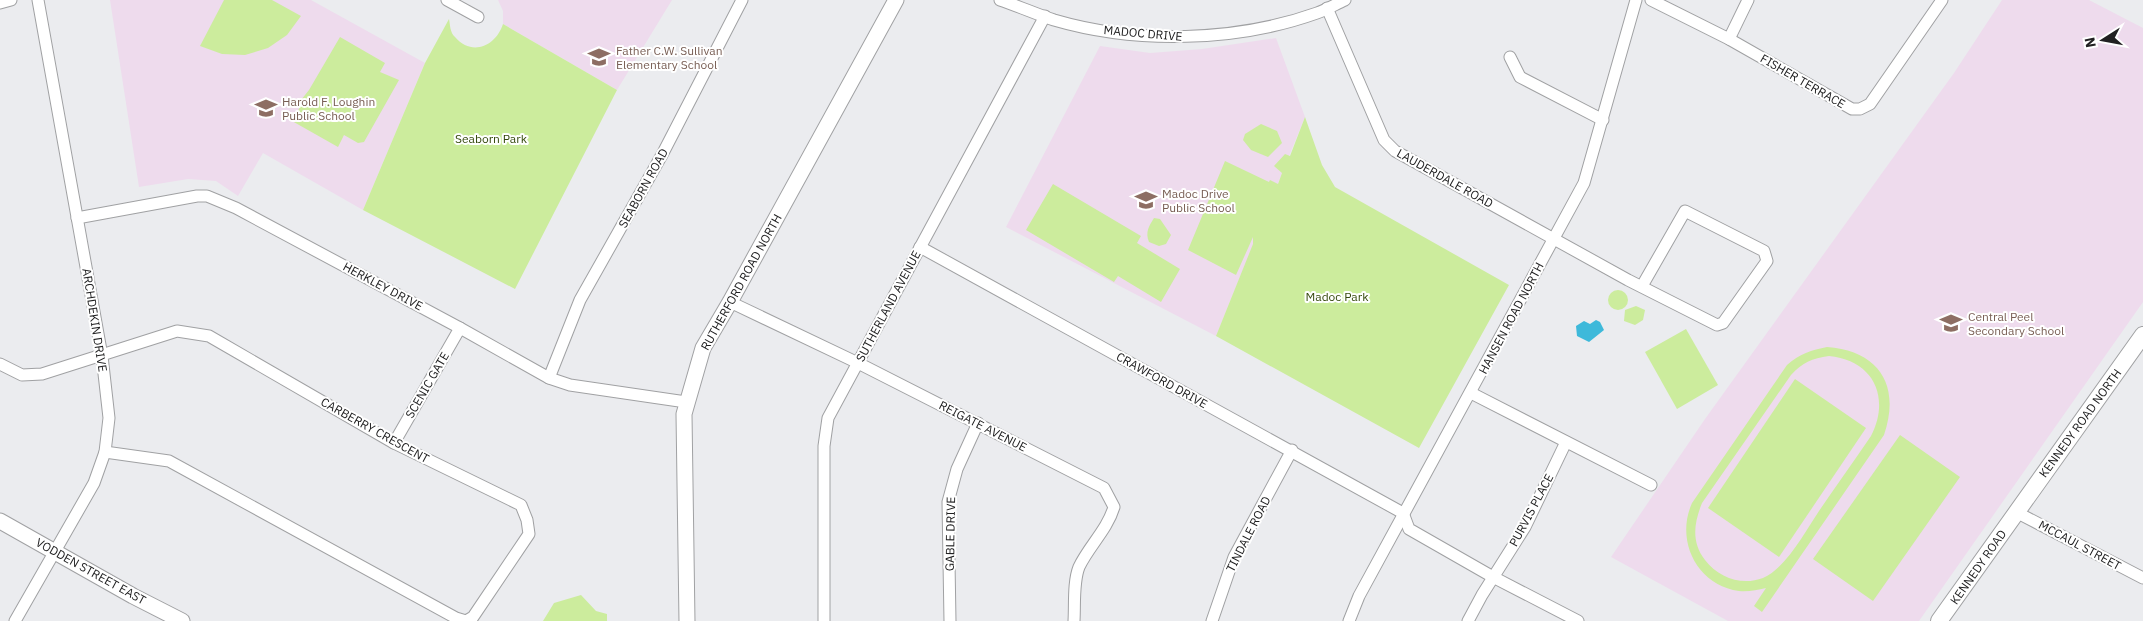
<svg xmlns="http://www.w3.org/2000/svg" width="2143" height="621" font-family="'IBM Plex Sans',sans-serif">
<rect width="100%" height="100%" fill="#ebecef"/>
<!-- education -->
<g fill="#eedbed">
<path d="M 110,0 L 311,0 L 425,63 L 363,210 L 263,153 L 238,196 L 216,181 L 188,179 L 139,187 Z"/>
<path d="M 498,0 L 672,0 L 617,90 L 503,24 L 503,11 Z"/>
<path d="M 2002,0 L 2089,0 L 2143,28 L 2143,302 L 1919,621 L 1728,621 L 1611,557 L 1705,419 L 1954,73 Z"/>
<path d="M 1276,38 L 1305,117 L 1216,336 L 1006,227 L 1100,46 L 1150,53 L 1202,49 Z"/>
</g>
<!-- green -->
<g fill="#ccec9d" fill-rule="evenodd">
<path d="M 224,0 L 272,0 L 301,16 L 287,35 L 268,48 L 245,55 L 222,54 L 200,46 Z"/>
<path d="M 449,19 C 450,24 450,33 455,37 C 472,57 496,46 503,24 L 617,90 L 515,289 L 363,210 L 425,63 Z"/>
<path d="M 340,37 L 385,63 L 380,72 L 399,80 L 364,142 L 358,143 L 344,135 L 338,147 L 292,121 L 300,107 L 297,105 L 309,90 Z"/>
<path d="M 1305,117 L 1322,165 L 1335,187 L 1509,285 L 1419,448 L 1216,336 L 1253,244 L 1253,237 L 1236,275 L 1188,250 L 1225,161 L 1269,182 L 1270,180 L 1278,184 L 1282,173 L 1274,166 L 1285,154 L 1290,156 Z"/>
<path d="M 1261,124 L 1277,131 L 1282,143 L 1268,157 L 1251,150 L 1243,140 L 1245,134 Z"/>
<path d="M 1053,184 L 1141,236 L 1137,243 L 1180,269 L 1161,302 L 1118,276 L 1114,282 L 1026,230 Z"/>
<path d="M 1154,218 L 1160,219 L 1171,235 L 1166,244 L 1159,246 L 1149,242 C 1145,232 1149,226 1154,218 Z"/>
<circle cx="1618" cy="300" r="10"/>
<path d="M 1636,306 L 1645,310 L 1643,320 L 1635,325 L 1624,321 L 1625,310 Z"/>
<path d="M 1686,329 L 1718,385 L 1677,409 L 1645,352 Z"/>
<path d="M 1827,347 C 1879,351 1901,385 1884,435 L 1762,612 L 1754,606 L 1766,588 C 1757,590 1748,592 1739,591 C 1697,585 1675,541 1692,503 L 1787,365 C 1799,354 1812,350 1827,347 ZM 1829,356 C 1873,360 1891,397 1871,436 C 1854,461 1836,486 1819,511 C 1805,532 1786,568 1763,578 C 1742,586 1719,578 1705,560 C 1691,542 1694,523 1702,503 L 1791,375 C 1802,363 1812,358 1829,356 Z"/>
<path d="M 1795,379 L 1866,428 L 1779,557 L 1708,508 Z"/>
<path d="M 1900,435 L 1960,477 L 1873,601 L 1813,559 Z"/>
<path d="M 581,595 L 596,611 L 607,614 L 607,621 L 543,621 L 554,603 Z"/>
</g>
<!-- water -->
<path fill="#3eb9da" d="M 1596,320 L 1600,322 L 1604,330 L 1589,342 L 1577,336 L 1576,326 L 1584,321 L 1590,324 Z"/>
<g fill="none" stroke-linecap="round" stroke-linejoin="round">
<!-- minor casing -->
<g stroke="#a0a1a3" stroke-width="13">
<g id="minor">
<path d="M 447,0 L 478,17"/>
<path d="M 1000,0 C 1018,6 1036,14 1054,20 C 1136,44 1236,42 1317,13 C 1326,10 1336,4 1345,0"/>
<path d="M 1651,0 L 1729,39 L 1852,109 L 1860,109 L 1870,104 L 1942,0"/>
<path d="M 0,3 L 11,0"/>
<path d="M 1327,8 L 1384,140 L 1395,151 L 1628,280 L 1717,325 L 1723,323 L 1767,261 L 1764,251 L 1685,211 L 1642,286"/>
<path d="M 1729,39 L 1748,0"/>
<path d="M 1510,57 L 1520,77 L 1603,120"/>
<path d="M 77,218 L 197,196 L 207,196 L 236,208 L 460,328 L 549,378 L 570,385 L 686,402"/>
<path d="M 920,247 L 1403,513"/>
<path d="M 730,302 L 858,363 L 1104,488 L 1114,507 C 1107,530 1089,546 1079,567 C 1073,582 1075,605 1074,621"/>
<path d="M 0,364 L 22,375 L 42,374 L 177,331 L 209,336 L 394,443 L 521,505 L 527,520 L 529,534 L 473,617 L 466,621"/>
<path d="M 549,378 L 580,300 L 663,153 L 742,0"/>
<path d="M 1471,393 L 1651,485"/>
<path d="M 394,443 L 460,328"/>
<path d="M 105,452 L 169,461 L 456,618 L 466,621"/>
<path d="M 2016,512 L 2143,578"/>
<path d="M 1403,513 L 1409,529 L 1493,577 L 1578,621"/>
<path d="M 15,621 L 94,483 L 105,452 L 109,418 L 102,356 L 38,0"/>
<path d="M 824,621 L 824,446 L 828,418 L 1045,16"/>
<path d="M 950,621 L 948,502 L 957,469 L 978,423"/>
<path d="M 1212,621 L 1234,557 L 1292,450"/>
<path d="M 1349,621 L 1359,596 L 1584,183 L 1636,0"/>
<path d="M 1468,621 L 1482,595 L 1525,527 L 1566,442"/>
</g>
</g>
<!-- tertiary casing -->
<g stroke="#a0a1a3" stroke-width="17">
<g id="tertiary">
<path d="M 0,521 L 133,596 L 182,621"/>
<path d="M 687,621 L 684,414 L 703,348 L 730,302 L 896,0"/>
</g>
</g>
<!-- secondary casing -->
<g stroke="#a0a1a3" stroke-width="18">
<path id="secondary" d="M 1939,621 L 2143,335"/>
</g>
<!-- minor -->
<use href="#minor" stroke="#fff" stroke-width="11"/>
<!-- tertiary -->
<use href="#tertiary" stroke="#fff" stroke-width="15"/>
<!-- secondary -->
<use href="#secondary" stroke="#fff" stroke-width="16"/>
</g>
<!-- icons -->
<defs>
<g id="school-bare" transform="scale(1.725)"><path d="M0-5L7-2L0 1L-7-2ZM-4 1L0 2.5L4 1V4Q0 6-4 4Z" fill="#8d6e63" stroke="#fff" stroke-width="2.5" paint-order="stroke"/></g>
</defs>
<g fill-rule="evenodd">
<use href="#school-bare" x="599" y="57"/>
<use href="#school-bare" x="266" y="108"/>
<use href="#school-bare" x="1146" y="200"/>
<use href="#school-bare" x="1951" y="323"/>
</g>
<g text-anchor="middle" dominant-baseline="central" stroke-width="4" stroke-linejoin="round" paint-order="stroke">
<!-- street labels -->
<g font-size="12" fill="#212122" stroke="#fff">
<text transform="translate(1143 33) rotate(5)">MADOC DRIVE</text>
<text transform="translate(1803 81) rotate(30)">FISHER TERRACE</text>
<text transform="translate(1445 178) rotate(29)">LAUDERDALE ROAD</text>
<text transform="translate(643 188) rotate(-61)">SEABORN ROAD</text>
<text transform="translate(741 282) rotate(-61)">RUTHERFORD ROAD NORTH</text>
<text transform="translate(383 286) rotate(28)">HERKLEY DRIVE</text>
<text transform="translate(888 306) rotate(-62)">SUTHERLAND AVENUE</text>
<text transform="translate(1511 318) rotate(-62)">HANSEN ROAD NORTH</text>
<text transform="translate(95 320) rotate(81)">ARCHDEKIN DRIVE</text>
<text transform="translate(1162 380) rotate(29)">CRAWFORD DRIVE</text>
<text transform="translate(427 385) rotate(-60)">SCENIC GATE</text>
<text transform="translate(2080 423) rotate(-54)">KENNEDY ROAD NORTH</text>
<text transform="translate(983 426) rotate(27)">REIGATE AVENUE</text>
<text transform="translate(375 430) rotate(29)">CARBERRY CRESCENT</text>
<text transform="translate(1531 510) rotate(-62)">PURVIS PLACE</text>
<text transform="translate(950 534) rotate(-89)">GABLE DRIVE</text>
<text transform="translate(1248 534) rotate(-63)">TINDALE ROAD</text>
<text transform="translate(2080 545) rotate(28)">MCCAUL STREET</text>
<text transform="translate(1978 567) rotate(-55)">KENNEDY ROAD</text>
<text transform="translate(91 571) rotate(29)">VODDEN STREET EAST</text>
</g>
<!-- education labels -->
<g font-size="12" fill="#785e54" stroke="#fff" text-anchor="start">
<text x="616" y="50">Father C.W. Sullivan<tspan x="616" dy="14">Elementary School</tspan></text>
<text x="282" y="101">Harold F. Loughin<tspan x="282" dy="14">Public School</tspan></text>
<text x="1162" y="193">Madoc Drive<tspan x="1162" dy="14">Public School</tspan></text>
<text x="1968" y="316">Central Peel<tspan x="1968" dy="14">Secondary School</tspan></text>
</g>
<!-- park labels -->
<g font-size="12" fill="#34480c" stroke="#fff">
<text x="491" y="138">Seaborn Park</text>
<text x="1337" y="296">Madoc Park</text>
</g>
</g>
<!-- north arrow -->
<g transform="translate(2103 40) rotate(259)" stroke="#ffffff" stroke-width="4" paint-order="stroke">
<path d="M0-4L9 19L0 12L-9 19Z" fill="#212122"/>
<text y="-8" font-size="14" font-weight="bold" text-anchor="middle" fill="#212122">N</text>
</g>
</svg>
